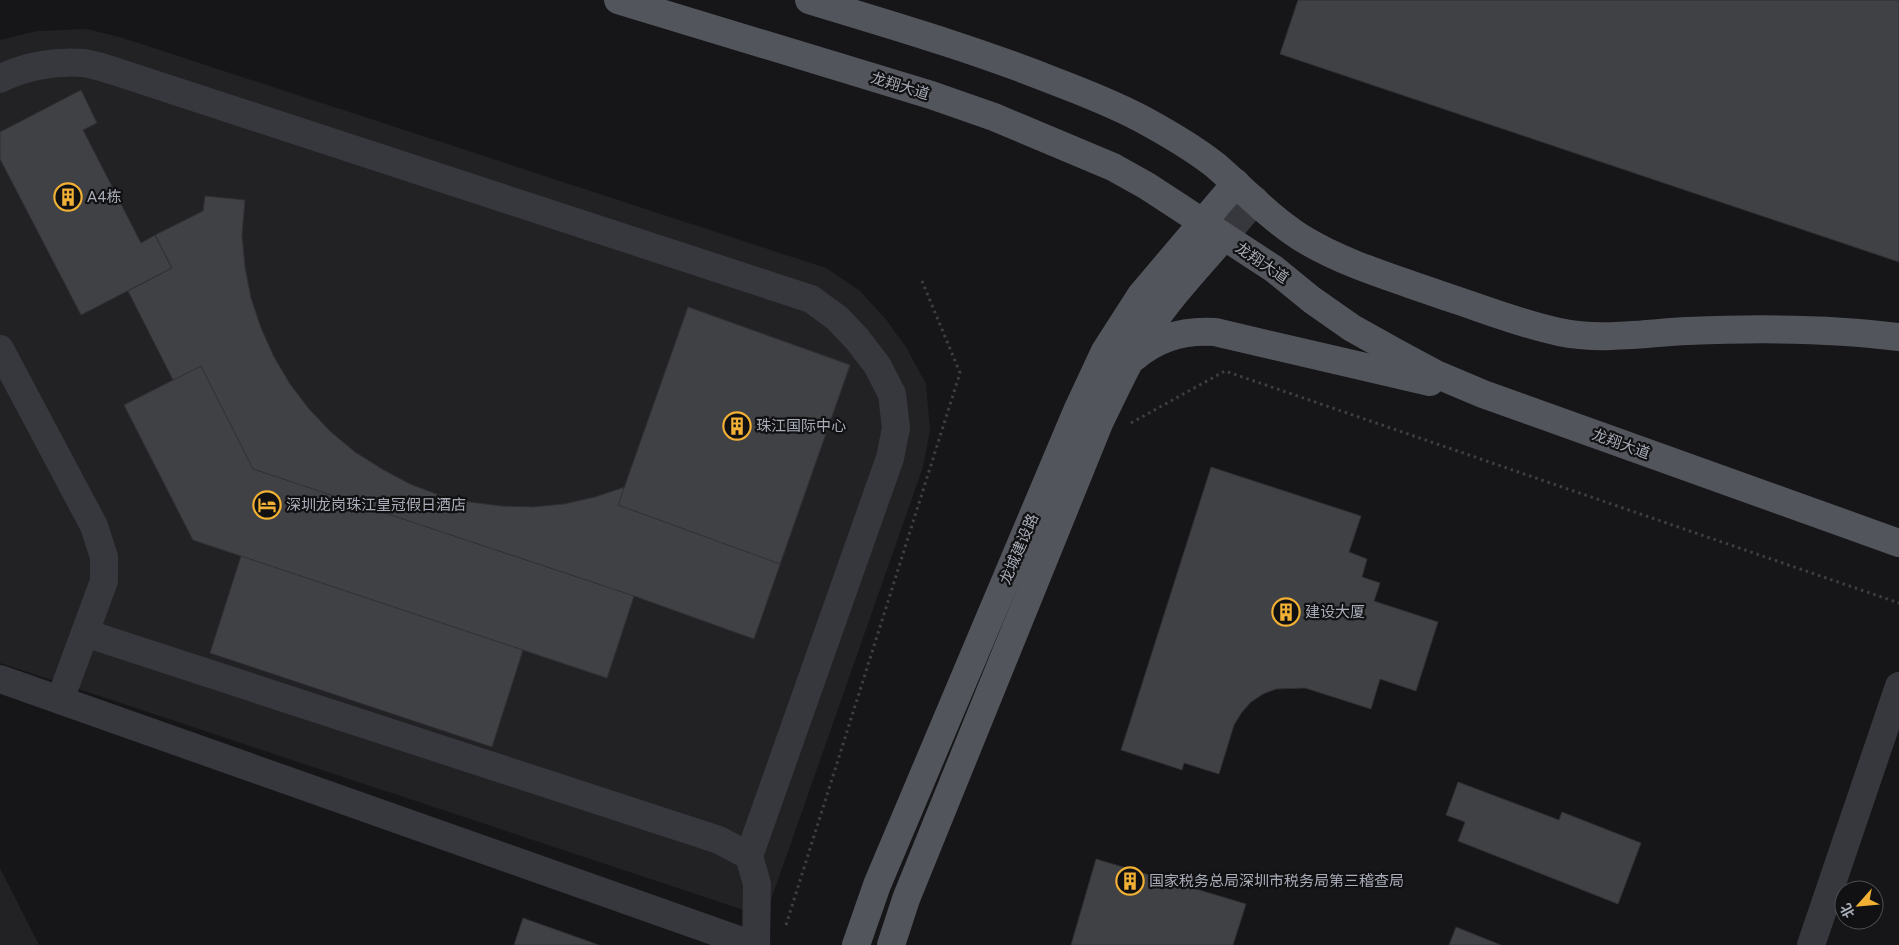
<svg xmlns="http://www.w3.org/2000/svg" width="1899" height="945" font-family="Figtree,'Noto Sans SC',sans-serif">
<rect width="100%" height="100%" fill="#161618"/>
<!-- built -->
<g fill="#222225">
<path d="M 87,29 L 123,38 L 826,268 L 860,291 L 884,317 L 906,347 L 926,384 L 930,430 L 923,467 L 765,917 L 0,663 L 0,40 L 37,31 Z"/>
<path d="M 0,868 L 39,945 L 0,945 Z"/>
</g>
<!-- building -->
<g fill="#404145" stroke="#303034">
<path d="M 1298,0 L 1899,0 L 1899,262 L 1280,54 Z"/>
<path d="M 81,90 L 97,123 L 83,130 L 141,243 L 155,235 L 172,268 L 81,315 L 0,159 L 0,132 Z"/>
<path d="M 205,196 L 245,200 L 242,235 L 245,267 L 251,298 L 261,328 L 274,357 L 290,384 L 309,409 L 331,432 L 355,452 L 382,469 L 410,484 L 439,495 L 470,502 L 501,506 L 533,507 L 564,504 L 595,497 L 625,487 L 688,307 L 850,365 L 754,639 L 634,596 L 607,678 L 523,650 L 492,747 L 210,653 L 241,556 L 193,540 L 124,405 L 173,380 L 128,291 L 172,268 L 155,235 L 203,211 Z"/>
<path d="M 688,307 L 850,365 L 780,564 L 618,505 Z"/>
<path d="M 201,366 L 253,469 L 634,596 L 607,678 L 193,540 L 124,405 Z"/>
<path d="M 1211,467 L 1361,516 L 1349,552 L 1367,559 L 1362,577 L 1380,583 L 1374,601 L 1438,622 L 1416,691 L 1380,679 L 1371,709 L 1305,688 L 1276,689 L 1263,694 L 1251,702 L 1242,712 L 1234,725 L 1219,774 L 1184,763 L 1182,770 L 1121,750 Z"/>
<path d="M 1458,782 L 1559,820 L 1562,812 L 1641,843 L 1618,904 L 1458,841 L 1465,822 L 1446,815 Z"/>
<path d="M 1096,859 L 1246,904 L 1233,945 L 1071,945 Z"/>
<path d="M 523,918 L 599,945 L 514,945 Z"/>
<path d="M 1456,927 L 1501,945 L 1449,945 Z"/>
</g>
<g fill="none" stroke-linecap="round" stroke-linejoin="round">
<!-- path -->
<g stroke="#3d3f44" stroke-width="3" stroke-dasharray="2.5 4" stroke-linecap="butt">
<path d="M 1131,423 L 1225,371 L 1899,603"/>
<path d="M 786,925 L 960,373 L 922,281"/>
</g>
<!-- minor -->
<g stroke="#37383d" stroke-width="28">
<path d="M 0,79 C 24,66 56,61 83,63 C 93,64 104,68 114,71 L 811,299 L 837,318 L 857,339 L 877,365 L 892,394 L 896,428 L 890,458 L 749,856"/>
<path d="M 1224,237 L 1255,200"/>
<path d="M 0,349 L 94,526 L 104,557 L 104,581 L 60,700"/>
<path d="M 85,633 L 719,840 L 749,856 L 757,884 L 756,945"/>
<path d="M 0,679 L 753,945"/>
<path d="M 1811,945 L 1899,686"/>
</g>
<!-- major -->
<g stroke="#53555c" stroke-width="28">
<path d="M 618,0 L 931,95 L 994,117 L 1113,167 L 1147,186 L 1274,269 L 1312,300 L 1352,328 L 1395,352 L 1438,375 L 1483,394 L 1899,543"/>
<path d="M 809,0 C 891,25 974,49 1054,81 C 1083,92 1113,104 1140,118 C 1166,132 1192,147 1215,165 C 1243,189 1269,217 1300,237 C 1345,265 1397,279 1447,297 C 1484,309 1521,324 1559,332 C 1601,341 1645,333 1688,331 C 1758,328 1829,328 1899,337"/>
<path d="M 1135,357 C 1158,337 1185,330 1215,332 L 1430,382"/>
<path d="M 856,945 L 877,885 L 1077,411 L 1105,351 L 1141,295 L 1236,183"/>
<path d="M 891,945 L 906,899 L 1100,421 C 1114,393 1127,363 1144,336 C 1167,300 1196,269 1224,237"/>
</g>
</g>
<!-- icons -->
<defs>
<g id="building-ring" transform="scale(1.4375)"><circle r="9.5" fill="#111113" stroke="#f2b134" stroke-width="1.5"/><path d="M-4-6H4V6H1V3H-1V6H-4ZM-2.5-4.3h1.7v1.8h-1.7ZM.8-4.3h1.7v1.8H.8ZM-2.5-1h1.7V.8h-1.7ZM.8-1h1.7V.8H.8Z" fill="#f2b134"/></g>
<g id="hotel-ring" transform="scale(1.4375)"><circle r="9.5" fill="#111113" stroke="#f2b134" stroke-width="1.5"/><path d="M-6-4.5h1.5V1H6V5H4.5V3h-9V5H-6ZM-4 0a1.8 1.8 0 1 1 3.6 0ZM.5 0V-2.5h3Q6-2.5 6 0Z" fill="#f2b134"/></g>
</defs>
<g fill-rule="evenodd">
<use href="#building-ring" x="68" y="197"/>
<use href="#building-ring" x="737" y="426"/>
<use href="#hotel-ring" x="267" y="505"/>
<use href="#building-ring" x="1286" y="612"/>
<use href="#building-ring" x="1130" y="881"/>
</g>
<g text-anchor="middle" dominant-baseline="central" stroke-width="4.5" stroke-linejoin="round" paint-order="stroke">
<!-- street labels -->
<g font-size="15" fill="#a8adb8" stroke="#111113">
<text transform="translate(900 86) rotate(17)">龙翔大道</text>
<text transform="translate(1262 263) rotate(34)">龙翔大道</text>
<text transform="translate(1621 444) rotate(20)">龙翔大道</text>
<text transform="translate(1019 549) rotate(-67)">龙城建设路</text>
</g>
<!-- poi labels -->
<g font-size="15" fill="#a8adb8" stroke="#111113" text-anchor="start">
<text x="87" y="197">A4栋</text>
<text x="756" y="426">珠江国际中心</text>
<text x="286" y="505">深圳龙岗珠江皇冠假日酒店</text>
<text x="1305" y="612">建设大厦</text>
<text x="1149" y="881">国家税务总局深圳市税务局第三稽查局</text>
</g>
</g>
<!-- north arrow -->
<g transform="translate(1859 905) rotate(243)"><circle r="24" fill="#111113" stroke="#4d4f55"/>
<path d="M0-4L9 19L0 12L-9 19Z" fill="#f2b134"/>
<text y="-8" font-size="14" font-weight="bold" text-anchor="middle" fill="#a8adb8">北</text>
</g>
</svg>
